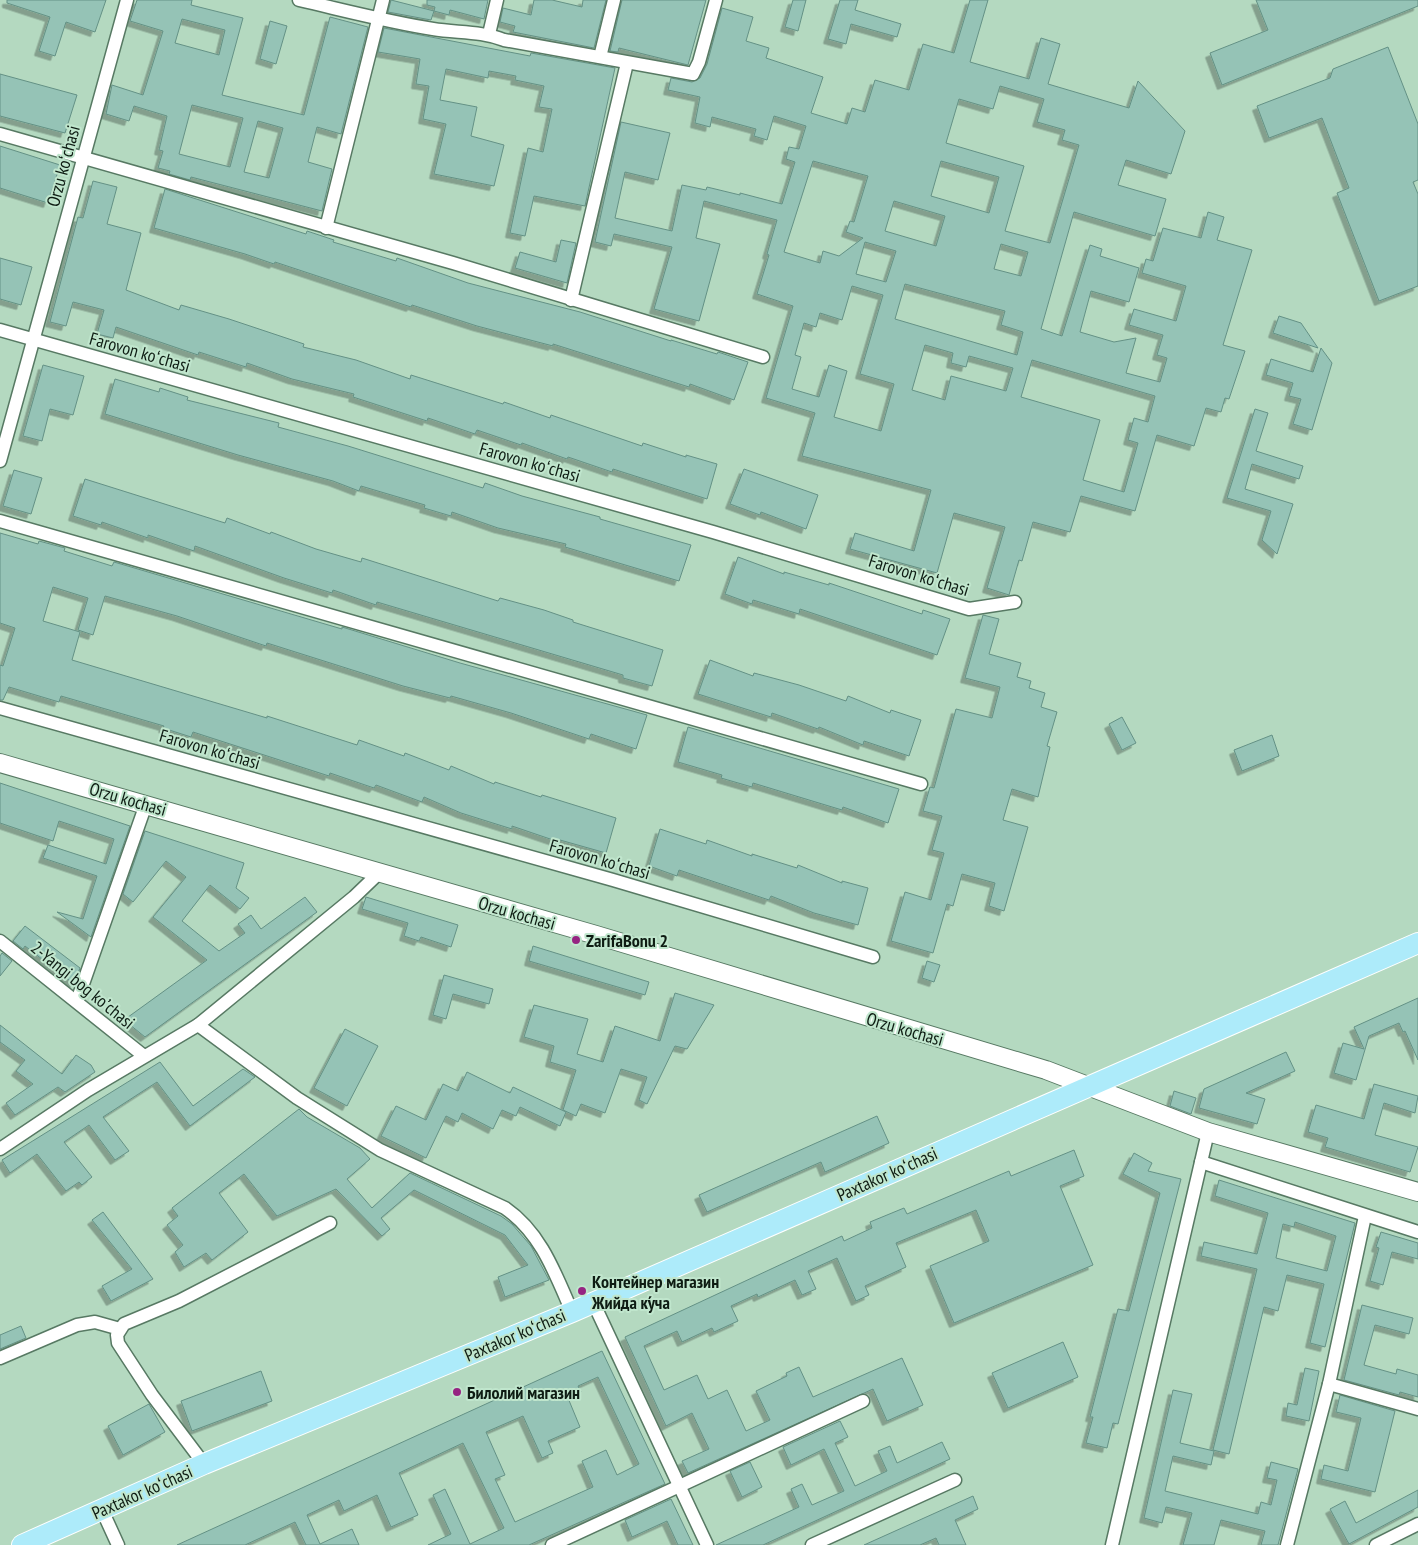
<svg xmlns="http://www.w3.org/2000/svg" width="1418" height="1545" font-family="'PT Sans Narrow',sans-serif">
<defs>
<filter id="shadow"><feDropShadow dx="-4.5" dy="4.5" stdDeviation="0" flood-color="#0004"/></filter>
</defs>
<rect width="100%" height="100%" fill="#b4d9c0"/>
<!-- building -->
<g fill="#95c3b6" stroke="#649185" fill-rule="evenodd" filter="url(#shadow)">
<path d="M 7,0 L 106,0 L 95,32 L 66,22 L 55,56 L 39,51 L 50,17 L 7,3 Z"/>
<path d="M 137,0 L 192,0 L 191,5 L 243,18 L 222,95 L 304,115 L 330,17 L 368,27 L 341,134 L 317,127 L 308,162 L 332,169 L 322,211 L 191,177 L 190,180 L 169,174 L 170,171 L 158,168 L 163,151 L 159,150 L 167,116 L 134,106 L 129,121 L 106,114 L 112,85 L 143,95 L 163,31 L 130,21 ZM 182,19 L 225,30 L 219,55 L 175,43 ZM 192,105 L 243,118 L 230,167 L 179,154 ZM 258,121 L 283,128 L 269,178 L 244,172 Z"/>
<path d="M 391,0 L 434,11 L 431,20 L 388,12 Z"/>
<path d="M 427,0 L 488,0 L 484,19 L 450,10 L 449,15 L 434,11 L 435,7 L 427,5 Z"/>
<path d="M 534,0 L 552,0 L 582,7 L 583,0 L 606,0 L 594,48 L 513,32 L 515,26 L 500,22 L 503,8 L 531,15 Z"/>
<path d="M 622,0 L 706,0 L 688,65 L 619,48 L 618,52 L 610,51 Z"/>
<path d="M 793,0 L 806,0 L 798,31 L 785,27 Z"/>
<path d="M 840,0 L 858,0 L 855,10 L 901,24 L 897,37 L 851,24 L 846,44 L 828,39 Z"/>
<path d="M 970,0 L 988,0 L 970,62 L 1029,79 L 1041,38 L 1060,44 L 1048,84 L 1129,108 L 1138,81 L 1185,131 L 1171,174 L 1126,160 L 1118,185 L 1166,199 L 1155,236 L 1074,212 L 1041,329 L 1062,336 L 1090,245 L 1102,249 L 1100,256 L 1139,268 L 1129,302 L 1091,291 L 1080,332 L 1114,342 L 1136,338 L 1126,373 L 1160,382 L 1167,358 L 1157,355 L 1163,335 L 1129,325 L 1134,309 L 1176,321 L 1186,286 L 1142,273 L 1146,259 L 1153,261 L 1163,228 L 1201,238 L 1208,212 L 1224,217 L 1217,240 L 1252,250 L 1223,345 L 1245,351 L 1229,399 L 1225,398 L 1221,412 L 1206,408 L 1194,446 L 1157,435 L 1135,511 L 1081,496 L 1070,532 L 1033,522 L 1022,561 L 1019,560 L 1009,595 L 987,588 L 1005,527 L 954,513 L 937,573 L 850,549 L 855,533 L 914,551 L 931,490 L 802,456 L 815,413 L 766,398 L 793,306 L 757,294 L 769,255 L 767,254 L 777,220 L 704,201 L 696,238 L 720,244 L 699,321 L 654,309 L 672,247 L 614,234 L 611,246 L 595,242 L 621,122 L 670,133 L 658,180 L 625,172 L 615,218 L 672,231 L 682,185 L 706,190 L 707,187 L 740,195 L 740,193 L 782,204 L 795,162 L 786,159 L 789,147 L 799,149 L 806,126 L 774,116 L 767,140 L 754,136 L 756,129 L 712,117 L 710,127 L 695,123 L 700,97 L 668,90 L 671,78 L 692,82 L 700,78 L 707,64 L 722,8 L 753,17 L 746,41 L 769,48 L 766,58 L 823,77 L 811,113 L 847,124 L 852,108 L 865,112 L 875,80 L 909,90 L 923,44 L 954,53 ZM 1000,86 L 1044,99 L 1037,122 L 1065,130 L 1062,140 L 1079,145 L 1050,243 L 1005,231 L 1024,166 L 946,143 L 959,99 L 993,109 ZM 813,161 L 868,176 L 854,222 L 850,221 L 846,232 L 863,238 L 839,256 L 823,251 L 820,263 L 784,252 ZM 941,161 L 999,177 L 989,213 L 931,196 ZM 894,201 L 945,216 L 936,246 L 885,231 ZM 865,242 L 896,251 L 886,282 L 856,274 ZM 1001,244 L 1028,252 L 1021,276 L 994,269 ZM 905,284 L 1005,311 L 1001,325 L 1023,332 L 1017,355 L 895,319 ZM 852,286 L 883,295 L 860,374 L 894,384 L 881,431 L 834,417 L 847,371 L 829,365 L 819,397 L 792,389 L 801,357 L 795,355 L 804,323 L 816,327 L 820,313 L 842,320 ZM 925,345 L 953,353 L 951,363 L 966,367 L 969,356 L 1013,368 L 1006,391 L 951,376 L 945,400 L 912,390 ZM 1032,360 L 1155,396 L 1148,422 L 1134,418 L 1128,440 L 1138,443 L 1124,492 L 1083,480 L 1100,420 L 1021,397 Z"/>
<path d="M 1256,0 L 1418,0 L 1418,6 L 1222,85 L 1210,53 L 1268,30 Z"/>
<path d="M 270,21 L 287,26 L 276,64 L 260,59 Z"/>
<path d="M 384,28 L 530,56 L 531,53 L 615,68 L 585,206 L 534,196 L 525,236 L 510,233 L 528,148 L 543,152 L 552,109 L 539,107 L 544,86 L 515,80 L 516,76 L 489,71 L 488,78 L 446,69 L 440,100 L 477,107 L 471,136 L 504,145 L 494,186 L 434,174 L 446,124 L 423,119 L 429,86 L 416,84 L 420,59 L 378,52 Z"/>
<path d="M 1388,47 L 1418,124 L 1418,180 L 1413,182 L 1418,194 L 1418,286 L 1379,301 L 1337,193 L 1349,188 L 1322,118 L 1269,138 L 1257,106 L 1330,78 L 1333,69 Z"/>
<path d="M 0,74 L 77,95 L 65,133 L 0,116 Z"/>
<path d="M 0,146 L 60,165 L 48,203 L 0,188 Z"/>
<path d="M 93,181 L 117,187 L 107,224 L 141,233 L 126,290 L 179,310 L 181,305 L 229,319 L 304,344 L 303,347 L 356,360 L 410,379 L 411,375 L 503,404 L 504,402 L 550,418 L 551,415 L 642,446 L 643,443 L 686,457 L 686,455 L 717,464 L 707,499 L 613,469 L 612,472 L 568,457 L 567,459 L 522,443 L 521,445 L 477,430 L 475,434 L 428,418 L 427,421 L 353,397 L 354,394 L 292,379 L 247,363 L 246,367 L 199,352 L 198,355 L 116,327 L 113,338 L 97,334 L 104,310 L 73,302 L 66,326 L 50,322 L 78,217 L 83,218 Z"/>
<path d="M 165,189 L 306,234 L 307,231 L 334,240 L 333,242 L 396,261 L 397,258 L 468,283 L 580,312 L 671,341 L 671,340 L 717,354 L 718,352 L 748,362 L 734,400 L 690,384 L 689,387 L 553,344 L 553,346 L 477,326 L 412,305 L 411,307 L 275,262 L 274,264 L 245,254 L 154,228 Z"/>
<path d="M 561,240 L 576,243 L 567,283 L 515,268 L 520,252 L 556,262 Z"/>
<path d="M 0,258 L 32,267 L 21,305 L 0,299 Z"/>
<path d="M 1279,316 L 1301,323 L 1318,348 L 1273,333 Z"/>
<path d="M 1321,348 L 1332,363 L 1312,430 L 1293,424 L 1301,399 L 1289,396 L 1293,383 L 1266,375 L 1271,359 L 1313,372 Z"/>
<path d="M 43,365 L 84,376 L 73,415 L 50,409 L 42,441 L 23,436 Z"/>
<path d="M 115,379 L 159,392 L 160,388 L 188,397 L 187,400 L 279,423 L 278,427 L 348,446 L 483,488 L 485,483 L 522,496 L 600,517 L 600,519 L 691,545 L 679,581 L 565,547 L 566,544 L 498,528 L 452,512 L 451,516 L 424,508 L 425,505 L 361,486 L 359,491 L 333,481 L 238,455 L 105,414 Z"/>
<path d="M 1255,409 L 1268,413 L 1256,451 L 1303,466 L 1299,479 L 1252,464 L 1245,489 L 1293,504 L 1277,554 L 1262,540 L 1271,511 L 1227,498 Z"/>
<path d="M 744,469 L 818,495 L 806,529 L 761,512 L 760,515 L 730,504 Z"/>
<path d="M 14,470 L 42,478 L 31,514 L 3,506 Z"/>
<path d="M 85,479 L 225,523 L 227,518 L 270,534 L 271,532 L 316,549 L 361,562 L 362,558 L 498,601 L 500,598 L 544,610 L 573,620 L 573,622 L 663,650 L 652,686 L 623,678 L 623,675 L 377,602 L 376,605 L 333,590 L 332,593 L 284,578 L 195,546 L 194,551 L 148,535 L 148,538 L 102,522 L 101,525 L 73,516 Z"/>
<path d="M 0,533 L 38,544 L 39,541 L 65,548 L 64,551 L 112,566 L 114,562 L 342,629 L 342,627 L 460,663 L 647,715 L 636,749 L 591,734 L 589,739 L 511,713 L 451,696 L 450,698 L 403,686 L 267,643 L 266,646 L 177,616 L 105,596 L 93,635 L 78,630 L 88,598 L 53,587 L 43,621 L 80,632 L 72,660 L 267,718 L 267,716 L 357,745 L 359,740 L 404,756 L 405,753 L 449,770 L 451,766 L 494,784 L 495,782 L 541,797 L 542,795 L 616,818 L 606,853 L 560,840 L 559,842 L 512,826 L 512,829 L 461,813 L 424,797 L 422,802 L 376,785 L 374,788 L 330,773 L 329,776 L 193,732 L 191,737 L 163,728 L 164,726 L 61,696 L 59,702 L 9,687 L 3,700 L 0,700 L 0,665 L 3,666 L 15,628 L 0,623 Z"/>
<path d="M 738,557 L 784,574 L 784,572 L 829,585 L 829,583 L 922,614 L 923,610 L 950,619 L 937,655 L 800,609 L 799,614 L 753,600 L 752,604 L 725,594 Z"/>
<path d="M 983,615 L 999,619 L 989,654 L 1021,663 L 1017,677 L 1031,681 L 1029,688 L 1045,693 L 1041,707 L 1057,712 L 1047,746 L 1050,747 L 1038,797 L 1012,789 L 1003,820 L 1028,827 L 1004,911 L 989,906 L 995,883 L 962,874 L 953,906 L 947,904 L 933,953 L 891,941 L 905,892 L 931,900 L 944,853 L 932,850 L 942,816 L 923,811 L 930,787 L 934,788 L 956,709 L 992,718 L 1000,687 L 965,678 Z"/>
<path d="M 710,660 L 753,676 L 754,673 L 799,685 L 846,701 L 848,696 L 890,713 L 891,710 L 921,720 L 909,756 L 864,741 L 863,745 L 819,727 L 818,729 L 772,713 L 771,717 L 698,694 Z"/>
<path d="M 1122,717 L 1136,743 L 1122,750 L 1109,724 Z"/>
<path d="M 688,727 L 899,789 L 888,823 L 843,807 L 842,810 L 753,783 L 752,787 L 721,778 L 722,775 L 678,762 Z"/>
<path d="M 1272,735 L 1279,756 L 1242,771 L 1234,750 Z"/>
<path d="M 0,783 L 130,826 L 91,937 L 57,912 L 83,919 L 97,876 L 43,858 L 48,845 L 106,864 L 114,839 L 59,821 L 53,841 L 0,823 Z"/>
<path d="M 660,829 L 706,844 L 707,840 L 752,856 L 752,854 L 797,868 L 798,865 L 842,883 L 842,881 L 868,888 L 858,925 L 814,913 L 771,896 L 769,900 L 679,870 L 677,876 L 649,866 Z"/>
<path d="M 145,831 L 244,863 L 236,888 L 249,898 L 240,909 L 210,885 L 182,921 L 219,951 L 245,933 L 238,924 L 251,915 L 261,929 L 305,897 L 317,912 L 145,1037 L 124,1020 L 207,960 L 153,917 L 186,877 L 166,861 L 133,902 L 123,894 Z"/>
<path d="M 366,897 L 458,925 L 451,947 L 421,937 L 419,941 L 404,936 L 408,923 L 362,909 Z"/>
<path d="M 25,926 L 80,968 L 74,984 L 25,946 L 23,949 L 13,941 Z"/>
<path d="M 533,946 L 649,982 L 645,995 L 529,961 Z"/>
<path d="M 2,953 L 12,961 L 0,976 L 0,956 Z"/>
<path d="M 927,961 L 940,965 L 934,982 L 922,978 Z"/>
<path d="M 444,975 L 493,989 L 489,1004 L 453,994 L 446,1019 L 433,1015 Z"/>
<path d="M 675,993 L 714,1005 L 687,1049 L 675,1046 L 647,1104 L 639,1100 L 647,1077 L 621,1069 L 605,1113 L 581,1104 L 576,1116 L 563,1110 L 576,1070 L 550,1062 L 554,1046 L 524,1037 L 534,1005 L 588,1019 L 577,1054 L 603,1062 L 615,1026 L 660,1041 Z"/>
<path d="M 1418,998 L 1418,1060 L 1405,1031 L 1403,1032 L 1399,1023 L 1369,1036 L 1356,1080 L 1334,1073 L 1343,1043 L 1364,1049 L 1354,1027 Z"/>
<path d="M 0,1025 L 62,1074 L 76,1055 L 91,1065 L 95,1072 L 65,1092 L 58,1087 L 15,1115 L 6,1103 L 33,1084 L 16,1071 L 25,1060 L 0,1042 Z"/>
<path d="M 345,1029 L 378,1046 L 347,1106 L 314,1088 Z"/>
<path d="M 1286,1052 L 1295,1071 L 1246,1093 L 1265,1099 L 1257,1124 L 1199,1108 L 1204,1089 Z"/>
<path d="M 160,1062 L 193,1106 L 243,1069 L 255,1077 L 190,1126 L 157,1082 L 103,1117 L 129,1151 L 115,1160 L 89,1125 L 64,1142 L 92,1177 L 82,1185 L 79,1182 L 66,1191 L 37,1154 L 10,1173 L 2,1160 Z"/>
<path d="M 467,1072 L 510,1093 L 513,1087 L 566,1112 L 560,1126 L 520,1107 L 516,1116 L 502,1110 L 493,1129 L 462,1113 L 458,1122 L 446,1116 L 426,1158 L 381,1136 L 396,1106 L 426,1120 L 443,1084 L 458,1091 Z"/>
<path d="M 1374,1084 L 1418,1096 L 1415,1113 L 1384,1103 L 1375,1135 L 1418,1147 L 1410,1172 L 1325,1147 L 1328,1138 L 1308,1132 L 1316,1105 L 1364,1119 Z"/>
<path d="M 1174,1091 L 1196,1098 L 1191,1114 L 1170,1106 Z"/>
<path d="M 299,1109 L 307,1117 L 360,1148 L 370,1159 L 347,1179 L 372,1208 L 410,1173 L 501,1216 L 512,1224 L 531,1246 L 549,1280 L 505,1297 L 498,1277 L 528,1265 L 505,1235 L 414,1190 L 381,1218 L 390,1229 L 382,1236 L 336,1189 L 277,1216 L 244,1174 L 219,1193 L 248,1232 L 212,1260 L 206,1253 L 184,1267 L 175,1252 L 183,1245 L 167,1225 L 178,1216 L 172,1208 Z"/>
<path d="M 877,1116 L 889,1143 L 825,1172 L 821,1162 L 707,1212 L 699,1195 Z"/>
<path d="M 1074,1150 L 1084,1176 L 1060,1186 L 1093,1265 L 954,1323 L 930,1266 L 989,1241 L 976,1210 L 896,1243 L 906,1267 L 865,1286 L 869,1295 L 856,1301 L 837,1258 L 808,1271 L 816,1289 L 802,1295 L 795,1280 L 758,1297 L 757,1294 L 731,1306 L 738,1321 L 714,1332 L 712,1328 L 682,1342 L 677,1331 L 644,1346 L 664,1390 L 697,1375 L 708,1399 L 727,1390 L 746,1431 L 770,1420 L 756,1391 L 787,1376 L 786,1373 L 799,1367 L 813,1397 L 902,1358 L 923,1405 L 887,1421 L 873,1389 L 688,1473 L 682,1461 L 709,1449 L 692,1413 L 666,1426 L 625,1337 L 842,1236 L 844,1241 L 872,1228 L 870,1222 L 904,1208 L 907,1214 L 1009,1171 L 1011,1176 Z"/>
<path d="M 1134,1153 L 1152,1163 L 1148,1171 L 1181,1179 L 1118,1424 L 1113,1423 L 1107,1448 L 1086,1443 L 1093,1417 L 1090,1417 L 1118,1309 L 1129,1311 L 1160,1193 L 1123,1174 Z"/>
<path d="M 1219,1180 L 1355,1223 L 1325,1347 L 1310,1343 L 1324,1284 L 1287,1275 L 1278,1311 L 1264,1307 L 1229,1454 L 1213,1450 L 1257,1269 L 1201,1256 L 1204,1242 L 1257,1254 L 1268,1213 L 1215,1196 ZM 1295,1222 L 1336,1236 L 1327,1271 L 1276,1258 L 1283,1224 L 1294,1227 Z"/>
<path d="M 103,1212 L 153,1279 L 111,1301 L 102,1286 L 132,1269 L 92,1220 Z"/>
<path d="M 1381,1232 L 1418,1243 L 1418,1259 L 1392,1252 L 1383,1285 L 1370,1281 L 1379,1248 L 1376,1247 Z"/>
<path d="M 1362,1305 L 1413,1318 L 1409,1334 L 1375,1325 L 1364,1365 L 1396,1374 L 1397,1369 L 1418,1375 L 1418,1397 L 1400,1392 L 1399,1395 L 1344,1380 Z"/>
<path d="M 21,1326 L 26,1338 L 0,1349 L 0,1335 Z"/>
<path d="M 1063,1342 L 1078,1377 L 1008,1408 L 992,1373 Z"/>
<path d="M 602,1351 L 665,1484 L 618,1505 L 529,1545 L 428,1545 L 451,1534 L 433,1495 L 445,1489 L 470,1544 L 504,1528 L 463,1443 L 399,1473 L 418,1515 L 391,1527 L 377,1495 L 344,1511 L 339,1500 L 307,1515 L 320,1544 L 352,1529 L 359,1545 L 306,1545 L 295,1522 L 245,1545 L 177,1545 ZM 598,1377 L 639,1464 L 617,1475 L 606,1450 L 582,1461 L 593,1487 L 515,1522 L 495,1479 L 505,1475 L 486,1432 L 523,1416 L 542,1458 L 553,1453 L 548,1441 L 580,1427 L 568,1398 L 581,1392 L 578,1386 Z"/>
<path d="M 1305,1368 L 1319,1371 L 1309,1421 L 1286,1416 L 1288,1403 L 1297,1405 Z"/>
<path d="M 261,1371 L 272,1401 L 192,1431 L 181,1401 Z"/>
<path d="M 1173,1390 L 1192,1394 L 1180,1443 L 1214,1451 L 1211,1465 L 1173,1456 L 1165,1491 L 1258,1514 L 1261,1502 L 1271,1505 L 1277,1480 L 1267,1478 L 1271,1462 L 1298,1469 L 1278,1545 L 1261,1545 L 1265,1531 L 1221,1520 L 1214,1545 L 1183,1545 L 1192,1513 L 1166,1507 L 1162,1523 L 1144,1518 Z"/>
<path d="M 1340,1395 L 1395,1411 L 1375,1492 L 1321,1479 L 1324,1465 L 1348,1471 L 1361,1418 L 1336,1412 Z"/>
<path d="M 149,1404 L 165,1432 L 123,1455 L 108,1426 Z"/>
<path d="M 840,1421 L 848,1437 L 835,1443 L 855,1486 L 887,1471 L 878,1451 L 890,1446 L 897,1463 L 942,1442 L 950,1459 L 763,1545 L 716,1545 L 799,1507 L 791,1489 L 802,1484 L 812,1505 L 844,1491 L 824,1449 L 791,1465 L 783,1447 Z"/>
<path d="M 750,1462 L 762,1487 L 742,1497 L 730,1471 Z"/>
<path d="M 1418,1490 L 1418,1507 L 1349,1544 L 1330,1509 L 1345,1501 L 1356,1523 Z"/>
<path d="M 973,1496 L 978,1509 L 955,1520 L 966,1545 L 939,1545 L 936,1538 L 920,1545 L 864,1545 Z"/>
<path d="M 671,1499 L 693,1545 L 678,1545 L 667,1521 L 632,1537 L 625,1520 Z"/>
</g>
<g fill="none" stroke-linecap="round" stroke-linejoin="round">
<!-- street casing -->
<g stroke="#577963" stroke-width="15">
<g id="street">
<path d="M 299,0 C 343,10 388,22 433,29 C 457,33 481,31 504,40 L 693,74 L 699,62 L 716,0"/>
<path d="M 489,34 L 497,0"/>
<path d="M 600,57 L 614,0"/>
<path d="M 0,134 L 453,263 L 763,357"/>
<path d="M 326,228 L 383,0"/>
<path d="M 571,300 L 627,63"/>
<path d="M 0,330 L 713,532 L 969,609 L 1015,602"/>
<path d="M 0,461 L 127,0"/>
<path d="M 0,521 L 921,784"/>
<path d="M 0,708 L 613,880 L 873,957"/>
<path d="M 0,941 L 144,1056"/>
<path d="M 77,1001 L 146,804"/>
<path d="M 198,1025 L 297,1098 L 380,1150 L 505,1208 C 541,1233 555,1273 572,1312"/>
<path d="M 0,1149 L 88,1090 L 198,1025 L 354,897 L 380,872"/>
<path d="M 1201,1162 L 1418,1232"/>
<path d="M 593,1302 L 707,1545"/>
<path d="M 0,1358 L 77,1325 L 95,1322 L 120,1329"/>
<path d="M 1329,1384 L 1418,1409"/>
<path d="M 204,1464 L 152,1395 L 118,1343 L 117,1335 L 124,1324 L 179,1301 L 330,1223"/>
<path d="M 102,1510 L 118,1545"/>
<path d="M 552,1545 L 863,1401"/>
<path d="M 812,1545 L 955,1480"/>
<path d="M 1112,1545 L 1208,1132"/>
<path d="M 1287,1545 L 1329,1384 L 1365,1216"/>
<path d="M 1376,1545 L 1418,1524"/>
</g>
</g>
<!-- secondary casing -->
<g stroke="#577963" stroke-width="20">
<path id="secondary" d="M 0,763 L 596,935 L 1046,1070 L 1208,1132 L 1418,1192"/>
</g>
<!-- primary casing -->
<g stroke="#fff" stroke-width="22">
<path id="primary" d="M 22,1545 L 204,1464 L 572,1312 L 1418,943"/>
</g>
<!-- street -->
<use href="#street" stroke="#fff" stroke-width="12"/>
<!-- secondary -->
<use href="#secondary" stroke="#fff" stroke-width="18"/>
<!-- primary -->
<use href="#primary" stroke="#adebfa" stroke-width="20"/>
</g>
<!-- markers -->
<g fill="#962482" stroke="#c0e6cd" stroke-width="2">
<circle cx="576" cy="940" r="5"/>
<circle cx="582" cy="1291" r="5"/>
<circle cx="457" cy="1392" r="5"/>
</g>
<g text-anchor="middle" dominant-baseline="central" stroke-width="4" stroke-linejoin="round" paint-order="stroke">
<!-- street labels -->
<g font-size="18" fill="#0e1c13" stroke="#c0e6cd">
<text transform="translate(63 166) rotate(-75)">Orzu koʻchasi</text>
<text transform="translate(140 352) rotate(16)">Farovon koʻchasi</text>
<text transform="translate(530 462) rotate(16)">Farovon koʻchasi</text>
<text transform="translate(919 575) rotate(17)">Farovon koʻchasi</text>
<text transform="translate(210 749) rotate(16)">Farovon koʻchasi</text>
<text transform="translate(128 799) rotate(16)">Orzu kochasi</text>
<text transform="translate(600 859) rotate(16)">Farovon koʻchasi</text>
<text transform="translate(517 913) rotate(16)">Orzu kochasi</text>
<text transform="translate(83 985) rotate(39)">2-Yangi bog koʼchasi</text>
<text transform="translate(905 1029) rotate(16)">Orzu kochasi</text>
<text transform="translate(887 1174) rotate(-24)">Paxtakor koʻchasi</text>
<text transform="translate(515 1335) rotate(-23)">Paxtakor koʻchasi</text>
<text transform="translate(142 1492) rotate(-24)">Paxtakor koʻchasi</text>
</g>
<!-- poi labels -->
<g font-size="18" font-weight="bold" fill="#0e1c13" stroke="#c0e6cd" text-anchor="start">
<text x="586" y="940">ZarifaBonu 2</text>
<text x="592" y="1281">Контейнер магазин<tspan x="592" dy="21">Жийда ку́ча</tspan></text>
<text x="467" y="1392">Билолий магазин</text>
</g>
</g>
</svg>
